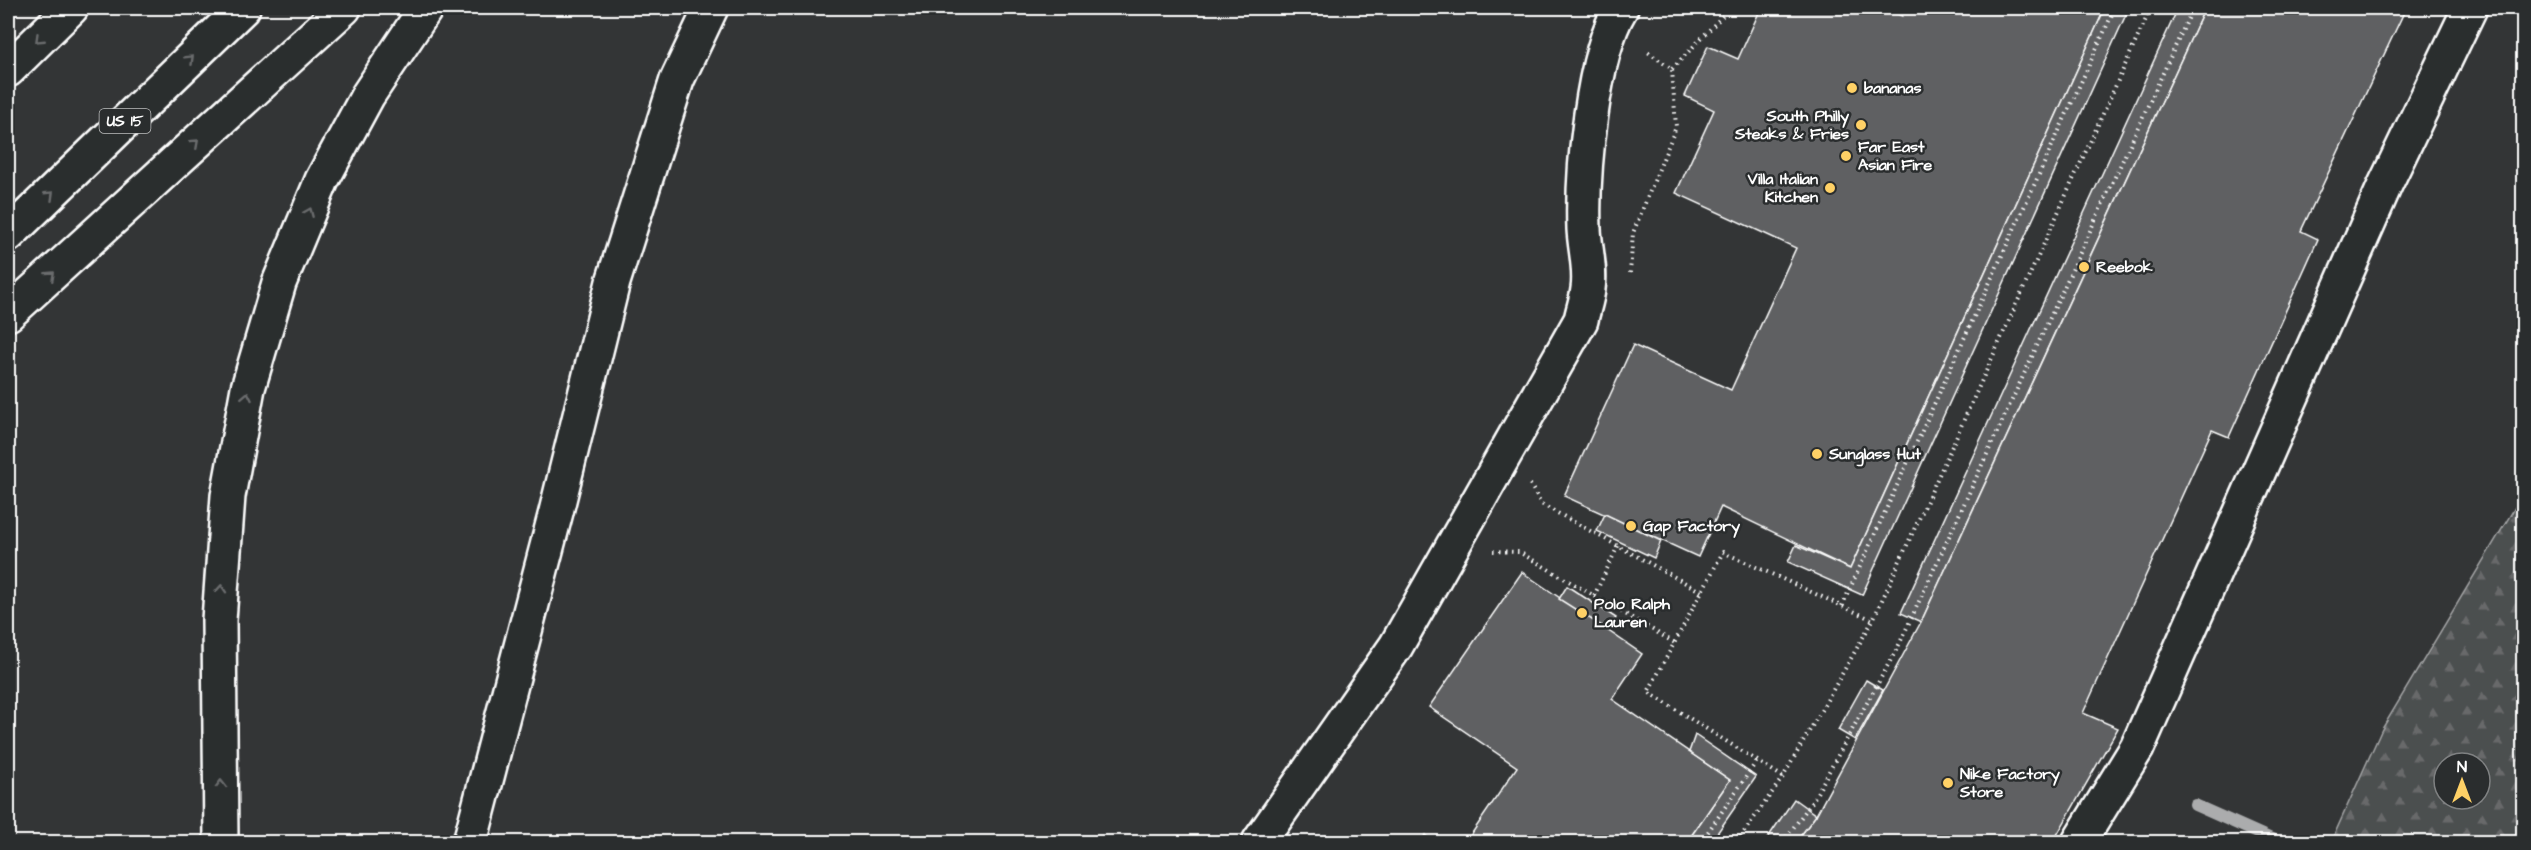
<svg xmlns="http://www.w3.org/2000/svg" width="2531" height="850" font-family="'Architects Daughter',sans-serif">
<defs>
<pattern id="forest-firs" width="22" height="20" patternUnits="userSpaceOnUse" patternTransform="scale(1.5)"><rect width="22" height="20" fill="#4c4f50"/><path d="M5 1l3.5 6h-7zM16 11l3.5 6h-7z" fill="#67696a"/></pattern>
</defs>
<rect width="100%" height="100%" fill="#333536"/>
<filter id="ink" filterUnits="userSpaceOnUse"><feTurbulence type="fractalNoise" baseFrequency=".0167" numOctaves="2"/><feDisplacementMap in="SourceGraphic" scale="12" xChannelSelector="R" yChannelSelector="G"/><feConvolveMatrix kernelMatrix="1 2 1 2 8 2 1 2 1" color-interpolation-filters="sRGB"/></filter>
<g filter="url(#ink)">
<!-- forest -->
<path fill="url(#forest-firs)" stroke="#a6a7a8" stroke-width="1.5" fill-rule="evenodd" d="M 2523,494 L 2523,842 L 2331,842 L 2382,729 ZM 2444,763 L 2480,763 L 2480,799 L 2444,799 Z"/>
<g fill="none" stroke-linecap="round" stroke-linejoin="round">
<!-- stream -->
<path stroke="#abacad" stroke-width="12" d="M 2195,805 L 2278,842"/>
</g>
<!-- building -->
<g fill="#5f6162" stroke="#fff" stroke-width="1.5">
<path d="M 1761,8 L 1884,8 L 1902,16 L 1906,8 L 2105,8 L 1850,569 L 1721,507 L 1698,557 L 1564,496 L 1633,345 L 1731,390 L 1796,248 L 1676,193 L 1714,110 L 1685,96 L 1708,46 L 1738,59 Z"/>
<path d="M 2105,8 L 2129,8 L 1862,595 L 1788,562 L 1796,545 L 1850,569 Z"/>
<path d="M 2178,8 L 2205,8 L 1921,622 L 1901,613 Z"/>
<path d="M 2205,8 L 2406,8 L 2301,231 L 2318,239 L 2229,437 L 2212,430 L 2083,713 L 2118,728 L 2053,842 L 1796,842 L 1816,815 L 1921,622 Z"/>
<path d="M 1605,514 L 1661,541 L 1654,558 L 1597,531 Z"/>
<path d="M 1522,572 L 1642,654 L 1612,699 L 1730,780 L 1687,842 L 1466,842 L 1517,767 L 1429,707 Z"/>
<path d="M 1567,586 L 1616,618 L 1608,630 L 1559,599 Z"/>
<path d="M 1866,680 L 1883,690 L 1855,740 L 1838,730 Z"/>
<path d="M 1695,735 L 1756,777 L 1711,842 L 1687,842 L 1730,780 L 1689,752 Z"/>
<path d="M 1794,799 L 1816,815 L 1796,842 L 1765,842 Z"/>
<path d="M 1425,835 L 1435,842 L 1420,842 Z"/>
</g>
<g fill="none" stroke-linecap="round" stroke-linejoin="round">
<!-- minor casing -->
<g stroke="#fff" stroke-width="38">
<g id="minor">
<path d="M 470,842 L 556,512 L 613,282 L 677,80 L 711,8"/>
<path d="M 1259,842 L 1396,646 L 1581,320 C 1583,310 1587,299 1588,289 C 1591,269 1585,249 1584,229 C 1582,173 1592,55 1621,8"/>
<path d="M 2079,842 L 2137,748 L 2385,185 L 2470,8"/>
</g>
</g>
<!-- highway casing -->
<g stroke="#fff" stroke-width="38">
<g id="highway">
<path d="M 8,70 L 71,8"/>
<path d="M 8,235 L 243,8"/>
<path d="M 8,314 L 344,8"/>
<path d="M 221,842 L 219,620 L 228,496 L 248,388 L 279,283 L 322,180 L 368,95 L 426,8"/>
</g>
</g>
<!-- path -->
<g stroke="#fff" stroke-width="4" stroke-dasharray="1.5 4.5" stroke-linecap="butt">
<path d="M 1672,69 L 1730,8"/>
<path d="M 1630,273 L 1633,233 L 1676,127 L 1672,69 L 1645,50"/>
<path d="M 1530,484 L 1541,504 L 1702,592"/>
<path d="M 1493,551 L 1519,552 L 1675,643"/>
<path d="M 1594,596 L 1618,546"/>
<path d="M 1842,606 L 2115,8"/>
<path d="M 1783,777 L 1648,692 L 1723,552 L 1873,620"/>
<path d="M 1701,842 L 1757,761"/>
<path d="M 1737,842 L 1783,777 L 1873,620 L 2151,8"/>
<path d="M 1783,842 L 1812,802 L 1898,647 L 2193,8"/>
</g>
<!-- minor -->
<use href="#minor" stroke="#2a2d2e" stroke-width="33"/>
<!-- highway -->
<use href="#highway" stroke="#2a2d2e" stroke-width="33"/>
</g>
<!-- one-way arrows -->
<defs><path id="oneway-chevron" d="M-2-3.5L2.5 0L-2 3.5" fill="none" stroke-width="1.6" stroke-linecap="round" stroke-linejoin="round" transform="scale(1.5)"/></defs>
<g stroke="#6a6c6d">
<use href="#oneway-chevron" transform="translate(39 39) rotate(136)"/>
<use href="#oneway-chevron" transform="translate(190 59) rotate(-44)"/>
<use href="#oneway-chevron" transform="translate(195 143) rotate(-42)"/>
<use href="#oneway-chevron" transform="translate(50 195) rotate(-44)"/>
<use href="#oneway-chevron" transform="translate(309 212) rotate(-67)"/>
<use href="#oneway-chevron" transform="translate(51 275) rotate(-42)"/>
<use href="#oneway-chevron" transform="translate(247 396) rotate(-79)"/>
<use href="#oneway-chevron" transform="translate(221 589) rotate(-86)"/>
<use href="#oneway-chevron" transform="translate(221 784) rotate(-91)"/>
</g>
</g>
<!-- markers -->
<g fill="#ffd166" stroke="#2a2d2e" stroke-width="2">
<circle cx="1852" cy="88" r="6"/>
<circle cx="1861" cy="125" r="6"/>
<circle cx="1846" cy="156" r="6"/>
<circle cx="1830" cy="188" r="6"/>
<circle cx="2084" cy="267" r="6"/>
<circle cx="1817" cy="454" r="6"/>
<circle cx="1631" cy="526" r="6"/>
<circle cx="1582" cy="613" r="6"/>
<circle cx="1948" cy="783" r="6"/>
</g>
<g text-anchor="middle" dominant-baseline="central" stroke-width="5" stroke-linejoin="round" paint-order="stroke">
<!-- shield labels -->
<rect fill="#2a2d2e" stroke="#bfc0c0" stroke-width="1.5" x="99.5" y="109" width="51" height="24" rx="4.5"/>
<g font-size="15" font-weight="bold" fill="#fff">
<text x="125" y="121">US 15</text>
</g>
<!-- poi labels -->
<g font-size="16" font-weight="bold" fill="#fff" stroke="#2a2d2e" text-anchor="start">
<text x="1864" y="88">bananas</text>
<text x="1849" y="116" text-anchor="end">South Philly<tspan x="1849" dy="18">Steaks &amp; Fries</tspan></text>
<text x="1858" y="147">Far East<tspan x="1858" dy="18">Asian Fire</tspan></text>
<text x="1818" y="179" text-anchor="end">Villa Italian<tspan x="1818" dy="18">Kitchen</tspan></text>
<text x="2096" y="267">Reebok</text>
<text x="1829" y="454">Sunglass Hut</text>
<text x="1643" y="526">Gap Factory</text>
<text x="1594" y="604">Polo Ralph<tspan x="1594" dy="18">Lauren</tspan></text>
<text x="1960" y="774">Nike Factory<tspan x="1960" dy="18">Store</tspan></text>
</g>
</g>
<!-- margin -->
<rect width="2531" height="850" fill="none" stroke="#2a2d2e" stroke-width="30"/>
<rect x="15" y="15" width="2501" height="820" fill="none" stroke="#fff" stroke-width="2" filter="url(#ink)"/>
<!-- north arrow -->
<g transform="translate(2462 781)"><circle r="28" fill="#2a2d2e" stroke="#7f8182" stroke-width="1.5"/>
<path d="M0-4.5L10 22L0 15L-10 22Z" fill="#ffd166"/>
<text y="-9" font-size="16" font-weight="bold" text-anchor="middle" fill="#ffffff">N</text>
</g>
</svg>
